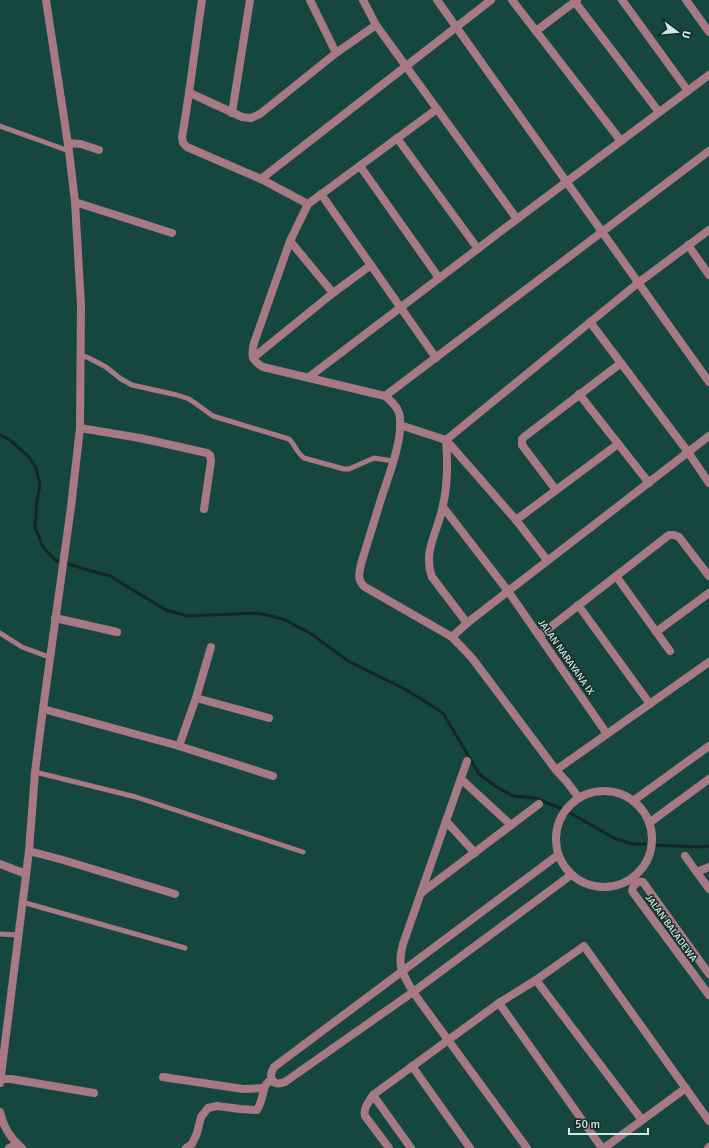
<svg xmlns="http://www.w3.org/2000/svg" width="709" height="1148" font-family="Signika,sans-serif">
<rect width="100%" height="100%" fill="#154740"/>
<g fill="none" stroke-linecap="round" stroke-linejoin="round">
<!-- stream -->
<g stroke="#132723" stroke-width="3">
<path d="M 0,435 L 10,440 L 29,457 L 36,468 L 40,485 L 37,501 L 35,527 L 43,547 L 55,560 L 85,569 L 110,576 L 166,610 L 188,616 L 258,613 L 283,619 L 310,633 L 348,661 L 405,689 L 443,713 L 479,774 L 495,786 L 513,796 L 535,798 L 560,808"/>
<path d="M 570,813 L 614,838 L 632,844 L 645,844"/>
<path d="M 657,845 L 698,847 L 709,846"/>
</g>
<!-- service -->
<g stroke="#a77985" stroke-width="5">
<path d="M 0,126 L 69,151"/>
<path d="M 81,355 L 89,358 L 106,367 L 121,379 L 132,385 L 177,395 L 189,399 L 195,403 L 213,416 L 289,439 C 295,445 297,453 304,458 L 344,469 L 349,469 L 374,458 L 393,461"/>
<path d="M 0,633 L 22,647 L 49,657"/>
<path d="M 35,772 L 136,797 L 303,852"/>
<path d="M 22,902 L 185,948"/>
<path d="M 0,934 L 18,935"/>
</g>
<!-- minor -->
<g stroke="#a77985" stroke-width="8">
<path d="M 202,0 C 195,46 190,92 182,137 L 183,143 L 187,147 L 261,179 L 308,204"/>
<path d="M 310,0 L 336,53"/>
<path d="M 363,0 L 376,25 L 517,219"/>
<path d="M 437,0 L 709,382"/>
<path d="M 512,0 L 621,141"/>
<path d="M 622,0 L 688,91"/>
<path d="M 686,0 L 709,32"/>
<path d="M 575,2 L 659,112"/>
<path d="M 536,31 L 577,0"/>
<path d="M 190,93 L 242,117 L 251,118 L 260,114 L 336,53 L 376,25"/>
<path d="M 437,109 L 308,204 L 290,241 L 254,343 C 251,355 251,360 263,367 L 385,396 C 391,401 397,406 399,413 C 405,434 389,475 382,496 C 375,519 368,542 361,564 C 359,573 357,581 365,587 L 452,637 L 472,658 L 556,770 L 567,782 L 579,798"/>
<path d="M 232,113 L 250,0"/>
<path d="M 397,138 L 478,249"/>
<path d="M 68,143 L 81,144 L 99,150"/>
<path d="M 360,166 L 439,278"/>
<path d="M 261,179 L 491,0"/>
<path d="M 321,194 L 436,358"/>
<path d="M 75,202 L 172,233"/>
<path d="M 290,241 L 333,293"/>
<path d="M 688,245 L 709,275"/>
<path d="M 590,322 L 688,452 L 709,483"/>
<path d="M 253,358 L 333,293 L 371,265"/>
<path d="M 309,377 L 517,219 L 709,75"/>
<path d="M 579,394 L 649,483"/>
<path d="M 385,396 L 709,151"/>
<path d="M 400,425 L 446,440 L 516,520 L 547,560"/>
<path d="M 80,428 L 140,438 L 207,453 L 210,455 L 211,461 L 204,509"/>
<path d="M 446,440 L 638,283 L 709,230"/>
<path d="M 446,440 C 448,463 448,483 443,505 C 439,530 422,551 432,577 L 467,623"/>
<path d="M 556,490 L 522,445 L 522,439 L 524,437 L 621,363"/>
<path d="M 443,507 L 508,591 L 607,734"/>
<path d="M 516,520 L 618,444"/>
<path d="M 616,576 L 670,651"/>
<path d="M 578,605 L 650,704"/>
<path d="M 55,618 L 117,632"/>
<path d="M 656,632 L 709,593"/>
<path d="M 539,636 L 669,535 L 674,535 L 679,537 L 709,576"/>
<path d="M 452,637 L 467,623 L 709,436"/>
<path d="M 196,698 L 269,718"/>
<path d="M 43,709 L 179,746 L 273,776"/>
<path d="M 179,746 L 196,698 L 211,647"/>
<path d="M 467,761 L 403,944 C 397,967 402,972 413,992 L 527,1148"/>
<path d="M 556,770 L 709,662"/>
<path d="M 461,779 L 511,825"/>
<circle cx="604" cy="839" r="48"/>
<path d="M 633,801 L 709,746"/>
<path d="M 446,821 L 475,853"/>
<path d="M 649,823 L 709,779"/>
<path d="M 29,851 L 63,860 L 175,894"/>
<path d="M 558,855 L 274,1067 C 268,1077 272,1087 285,1082 L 413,992 L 571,875"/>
<path d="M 685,856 L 709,889"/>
<path d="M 0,864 L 26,874"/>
<path d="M 697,872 L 709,867"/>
<path d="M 421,893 L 539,804"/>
<path d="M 709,974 L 643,882 C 637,881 633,885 632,891 L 709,995"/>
<path d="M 536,980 L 642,1120"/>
<path d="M 499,1003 L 602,1148"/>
<path d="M 412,1066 L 470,1148"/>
<path d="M 163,1077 L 243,1089 L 264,1088"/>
<path d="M 0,1079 L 11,1079 L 94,1093"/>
<path d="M 373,1095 L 411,1148"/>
<path d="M 9,1148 L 17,1144"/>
<path d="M 186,1148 L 192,1144 L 197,1133 L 201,1117 L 208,1108 L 217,1106 L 240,1109 L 257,1110 C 259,1107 260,1104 261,1101 C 264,1092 263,1083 272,1080"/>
<path d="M 389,1148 L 365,1116 C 363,1108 369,1102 373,1095 L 499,1003 L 536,980 L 584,946 L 709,1121"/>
<path d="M 604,1148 L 686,1088"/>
<path d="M 708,1148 L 709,1147"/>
</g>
<!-- tertiary -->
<g stroke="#a77985" stroke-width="8">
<path d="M 0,1083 L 29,851 L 35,772 L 43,709 L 71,507 L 80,428 L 81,305 L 75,202 L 69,151 L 46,0"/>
<path d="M 0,1112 C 3,1126 11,1139 22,1148"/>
</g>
</g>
<g text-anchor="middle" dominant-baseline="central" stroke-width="3" stroke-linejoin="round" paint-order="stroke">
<!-- street labels -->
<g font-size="10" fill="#d0e9e4" stroke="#152926">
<text transform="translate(566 657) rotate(55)">JALAN NARAYANA IX</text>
<text transform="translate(671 928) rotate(54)">JALAN BALADEWA</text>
</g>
</g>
<!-- north arrow -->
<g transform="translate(677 32) rotate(106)" stroke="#152926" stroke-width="3" paint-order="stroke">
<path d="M0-3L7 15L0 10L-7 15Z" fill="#d0e9e4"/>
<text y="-6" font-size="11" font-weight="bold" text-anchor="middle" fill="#d0e9e4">U</text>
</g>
<!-- scale -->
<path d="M569 1128v6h79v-6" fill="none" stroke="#d0e9e4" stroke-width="2"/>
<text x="575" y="1128" font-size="12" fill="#d0e9e4" stroke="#152926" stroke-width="3" paint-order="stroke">50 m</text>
</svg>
